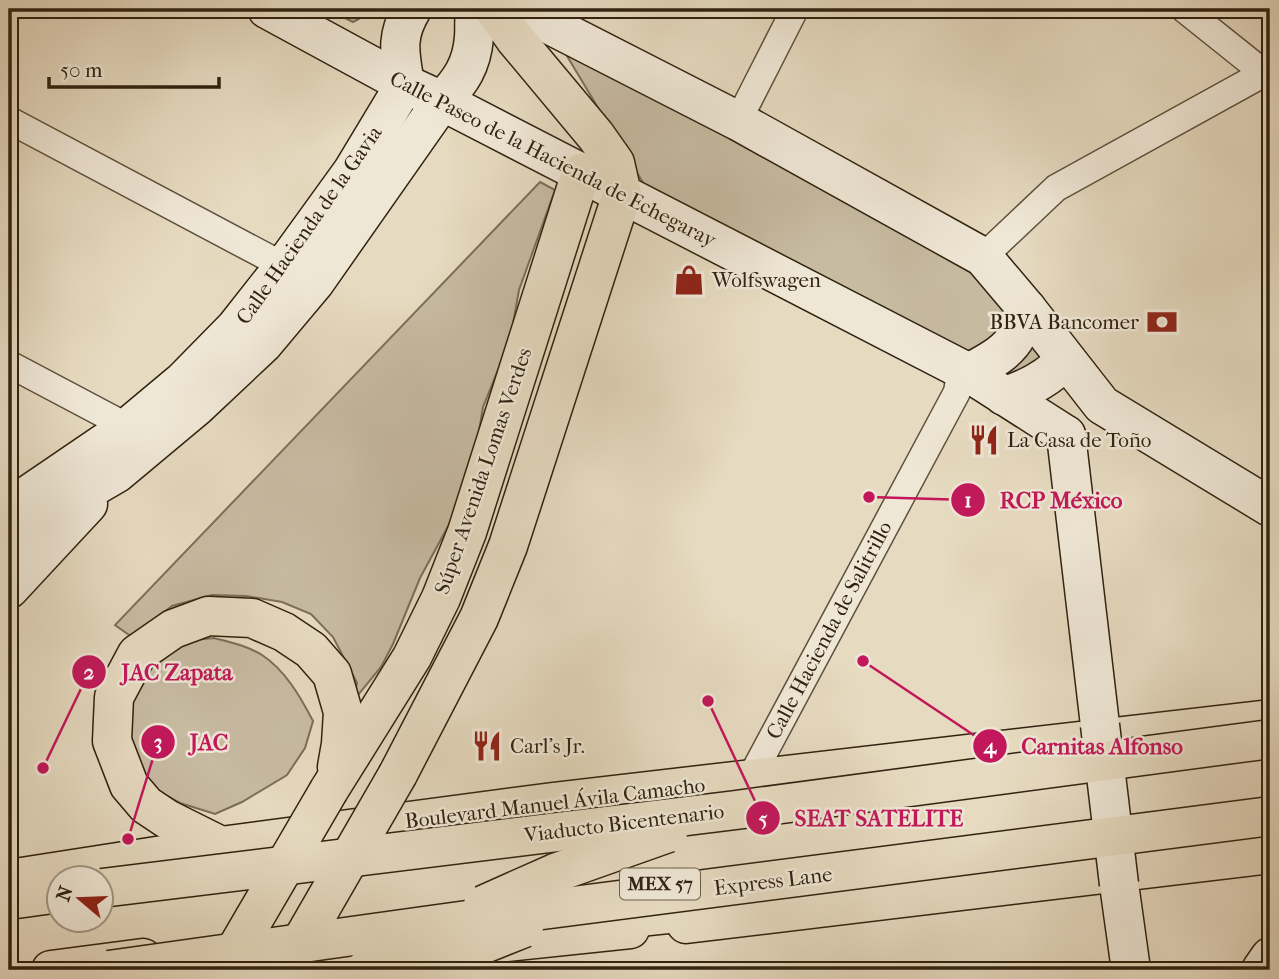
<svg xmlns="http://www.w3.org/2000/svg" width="1279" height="979" font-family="'IM FELL French Canon',serif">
<rect width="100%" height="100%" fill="#e6dac0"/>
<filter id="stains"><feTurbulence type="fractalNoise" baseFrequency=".00286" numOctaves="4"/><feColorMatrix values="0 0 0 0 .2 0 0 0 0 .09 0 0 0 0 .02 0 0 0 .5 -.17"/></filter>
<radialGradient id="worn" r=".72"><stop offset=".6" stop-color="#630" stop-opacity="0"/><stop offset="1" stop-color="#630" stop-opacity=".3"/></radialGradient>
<!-- green -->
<g fill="#c7bba2" stroke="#7c6e59" stroke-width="2">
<path d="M 327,9 L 377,9 L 353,22 Z"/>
<path d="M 564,51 L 987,269 L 1052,349 L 1009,380 L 645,186 Z"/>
<path d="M 540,182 L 555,190 L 519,290 L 510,340 L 483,407 L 476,449 L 458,508 L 420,578 L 393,644 L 381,667 L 354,700 L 357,683 L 333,637 L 311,614 L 282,602 L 246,596 L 212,595 L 172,606 L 132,637 L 115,625 Z"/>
<path d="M 214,638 C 230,642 248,646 262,655 C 285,670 300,696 313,721 L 305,748 L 287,775 L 242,802 L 215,814 L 180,803 L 145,784 L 130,744 L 132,692 L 146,673 L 160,659 L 177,646 L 194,640 Z"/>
</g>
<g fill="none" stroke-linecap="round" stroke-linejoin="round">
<!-- minor casing -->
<g stroke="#5e503c" stroke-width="29">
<g id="minor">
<path d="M 1184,9 L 1264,73"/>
<path d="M 9,120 L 284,266"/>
<path d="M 738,121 L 795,9"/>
<path d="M 983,257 L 1056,188 L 1270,70"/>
<path d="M 9,364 L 128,427"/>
<path d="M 750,779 L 957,392 L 959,380 L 957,368"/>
</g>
</g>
<!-- secondary casing -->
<g stroke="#312210" stroke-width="41">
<g id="secondary">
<path d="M 267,9 L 405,84 L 442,101 L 969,373 L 1066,435"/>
<path d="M 519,9 L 738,121 L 983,257 L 1027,309 L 1102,405 L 1270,507"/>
<path d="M 969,373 C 986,363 1007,354 1017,335 C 1021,327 1024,317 1027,309"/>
<path d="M 1004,396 C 1029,389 1048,378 1066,360"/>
<path d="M 1066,435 L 1100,725"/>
<path d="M 9,508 L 128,427 L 183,381 L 236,327 L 284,266 L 352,172 L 405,84 C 400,54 395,37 412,9"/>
<path d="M 9,536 L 117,473 L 196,407 L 263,344 L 315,282 L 442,101 C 461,81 472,65 474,37 C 475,27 473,18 476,9"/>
<path d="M 9,589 L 88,504"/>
<path d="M 1119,884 L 1131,970"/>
<path d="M 1261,970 L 1270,957"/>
</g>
</g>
<!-- primary casing -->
<g stroke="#312210" stroke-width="41">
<g id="primary">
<path d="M 398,774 L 479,618 L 508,546 L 622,194 L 615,163 L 596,136 L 515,39 L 494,9"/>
<path d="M 329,790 L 412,657 L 441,598 L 467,532 L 581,173"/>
<path d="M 221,846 L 167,819 L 146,805 L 129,785 L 112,741 L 114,697 L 137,654 L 173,629 L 208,616 L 252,618 L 284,632 L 311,650 L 332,674 L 343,712 L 341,744 L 337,767"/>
<path d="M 9,879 L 221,846 L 553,802 L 1270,719"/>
<path d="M 686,924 L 1270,854"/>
<path d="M 488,944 L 630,929"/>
<path d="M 298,970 L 400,956"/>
</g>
</g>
<!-- trunk casing -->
<g stroke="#312210" stroke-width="41">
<path id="trunk" d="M 51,970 L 143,958"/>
</g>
<!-- motorway casing -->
<g stroke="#312210" stroke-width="41">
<g id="motorway">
<path d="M 9,900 L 60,893"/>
<path d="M 592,922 L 724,908"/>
</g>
</g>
<!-- minor -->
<use href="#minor" stroke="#efe7d6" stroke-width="26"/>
<!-- secondary -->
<use href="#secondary" stroke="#efe7d6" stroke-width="38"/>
<!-- primary -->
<use href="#primary" stroke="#e6dac0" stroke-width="38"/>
<!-- trunk -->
<use href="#trunk" stroke="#e6dac0" stroke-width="38"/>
<!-- motorway -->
<use href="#motorway" stroke="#e6dac0" stroke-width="38"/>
<!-- secondary-bridge casing -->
<g stroke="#312210" stroke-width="41" stroke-linecap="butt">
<path id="secondary-bridge" d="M 1100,725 L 1119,884"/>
</g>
<!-- primary-bridge casing -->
<g stroke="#312210" stroke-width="41" stroke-linecap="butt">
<g id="primary-bridge">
<path d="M 224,970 L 329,790"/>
<path d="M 285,970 L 398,774"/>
</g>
</g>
<!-- motorway-bridge casing -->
<g stroke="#312210" stroke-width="41" stroke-linecap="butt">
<g id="motorway-bridge">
<path d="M 102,888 L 736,810 L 1270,739"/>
<path d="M 483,905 L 555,873 L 668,833"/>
<path d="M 109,970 L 496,916 L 1270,816"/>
<path d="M 365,970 L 429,931"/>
<path d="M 419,970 L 524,928"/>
</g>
</g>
<!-- secondary-bridge -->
<use href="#secondary-bridge" stroke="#efe7d6" stroke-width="38"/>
<!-- primary-bridge -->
<use href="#primary-bridge" stroke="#e6dac0" stroke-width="38"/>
<!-- motorway-bridge -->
<use href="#motorway-bridge" stroke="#e6dac0" stroke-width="38"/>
</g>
<!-- icons -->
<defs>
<g id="shop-bare" transform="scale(2.415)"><path d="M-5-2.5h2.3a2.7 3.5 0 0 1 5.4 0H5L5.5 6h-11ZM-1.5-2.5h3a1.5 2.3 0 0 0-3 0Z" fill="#8f2418" stroke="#efe7d6" stroke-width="2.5" paint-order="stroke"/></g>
<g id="bank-bare" transform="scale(2.415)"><path d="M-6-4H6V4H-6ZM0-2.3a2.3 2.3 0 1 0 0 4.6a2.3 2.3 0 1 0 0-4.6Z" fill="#8f2418" stroke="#efe7d6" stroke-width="2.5" paint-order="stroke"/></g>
<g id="restaurant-bare" transform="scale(2.415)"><path d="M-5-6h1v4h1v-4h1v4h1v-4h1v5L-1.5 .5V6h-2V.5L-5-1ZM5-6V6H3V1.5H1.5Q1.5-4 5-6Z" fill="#8f2418" stroke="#efe7d6" stroke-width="2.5" paint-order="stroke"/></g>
</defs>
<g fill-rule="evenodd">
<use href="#shop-bare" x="689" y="280"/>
<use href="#bank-bare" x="1162" y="322"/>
<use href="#restaurant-bare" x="984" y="440"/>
<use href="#restaurant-bare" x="487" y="746"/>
</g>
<g text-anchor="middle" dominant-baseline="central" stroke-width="5" stroke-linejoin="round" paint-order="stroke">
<!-- shield labels -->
<rect fill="#efe7d6" stroke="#6a5d4b" stroke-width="2" x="620" y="868.5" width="80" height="31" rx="5"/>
<g font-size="19" font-weight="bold" fill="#312210">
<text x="660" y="884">MEX 57</text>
</g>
<!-- street labels -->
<g font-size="21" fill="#312210" stroke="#efe7d6">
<text transform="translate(553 159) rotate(27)">Calle Paseo de la Hacienda de Echegaray</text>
<text transform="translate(309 225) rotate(-55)">Calle Hacienda de la Gavia</text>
<text transform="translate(483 471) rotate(-71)">Súper Avenida Lomas Verdes</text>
<text transform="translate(829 630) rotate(-62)">Calle Hacienda de Salitrillo</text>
<text transform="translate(555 803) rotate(-7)">Boulevard Manuel Ávila Camacho</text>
<text transform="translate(624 823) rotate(-7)">Viaducto Bicentenario</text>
<text transform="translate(773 881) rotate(-7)">Express Lane</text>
</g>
<!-- poi labels -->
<g font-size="21" fill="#312210" stroke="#efe7d6" text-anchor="start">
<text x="712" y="280">Wolfswagen</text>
<text x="1139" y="322" text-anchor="end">BBVA Bancomer</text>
<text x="1007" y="440">La Casa de Toño</text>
<text x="510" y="746">Carl's Jr.</text>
</g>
</g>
<!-- callouts -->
<path fill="none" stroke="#c2185b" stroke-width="2.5" d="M869 497L968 500M43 768L89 672M128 839L158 742M863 661L990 746M708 701L763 818"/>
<g fill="#c2185b" stroke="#efe7d6" stroke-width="2.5">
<circle cx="869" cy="497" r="7"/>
<circle cx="43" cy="768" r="7"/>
<circle cx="128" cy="839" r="7"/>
<circle cx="863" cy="661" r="7"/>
<circle cx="708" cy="701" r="7"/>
<circle cx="968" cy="500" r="18"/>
<circle cx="89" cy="672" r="18"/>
<circle cx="158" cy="742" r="18"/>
<circle cx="990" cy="746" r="18"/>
<circle cx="763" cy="818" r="18"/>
</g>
<g font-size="21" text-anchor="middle" font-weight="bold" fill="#fff">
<text x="968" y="507">1</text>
<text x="89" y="679">2</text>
<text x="158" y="749">3</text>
<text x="990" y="753">4</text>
<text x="763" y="826">5</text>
</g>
<g font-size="23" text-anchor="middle" font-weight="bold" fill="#c2185b" stroke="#efe7d6" stroke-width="5" stroke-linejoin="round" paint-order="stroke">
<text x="1061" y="508">RCP México</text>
<text x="177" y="680">JAC Zapata</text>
<text x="209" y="750">JAC</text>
<text x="1102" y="754">Carnitas Alfonso</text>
<text x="879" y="826">SEAT SATELITE</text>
</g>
<!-- margin -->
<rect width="1279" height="979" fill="none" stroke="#e6dac0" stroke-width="35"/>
<rect x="10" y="10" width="1258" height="958" fill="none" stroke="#312210" stroke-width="3.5"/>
<rect x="18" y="18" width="1244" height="944" fill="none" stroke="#312210" stroke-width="2"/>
<!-- north arrow -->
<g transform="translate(80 899) rotate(289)"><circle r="33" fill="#efe7d6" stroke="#a39887" stroke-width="2"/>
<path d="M0-5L12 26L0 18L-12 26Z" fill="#8f2418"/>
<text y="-10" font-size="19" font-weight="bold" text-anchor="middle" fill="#312210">N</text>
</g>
<!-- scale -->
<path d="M49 77v10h170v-10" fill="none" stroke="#312210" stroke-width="3.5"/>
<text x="60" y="77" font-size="21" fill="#312210" stroke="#efe7d6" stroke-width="5" paint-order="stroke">50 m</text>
<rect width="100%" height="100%" filter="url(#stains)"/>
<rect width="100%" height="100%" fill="url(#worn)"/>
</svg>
